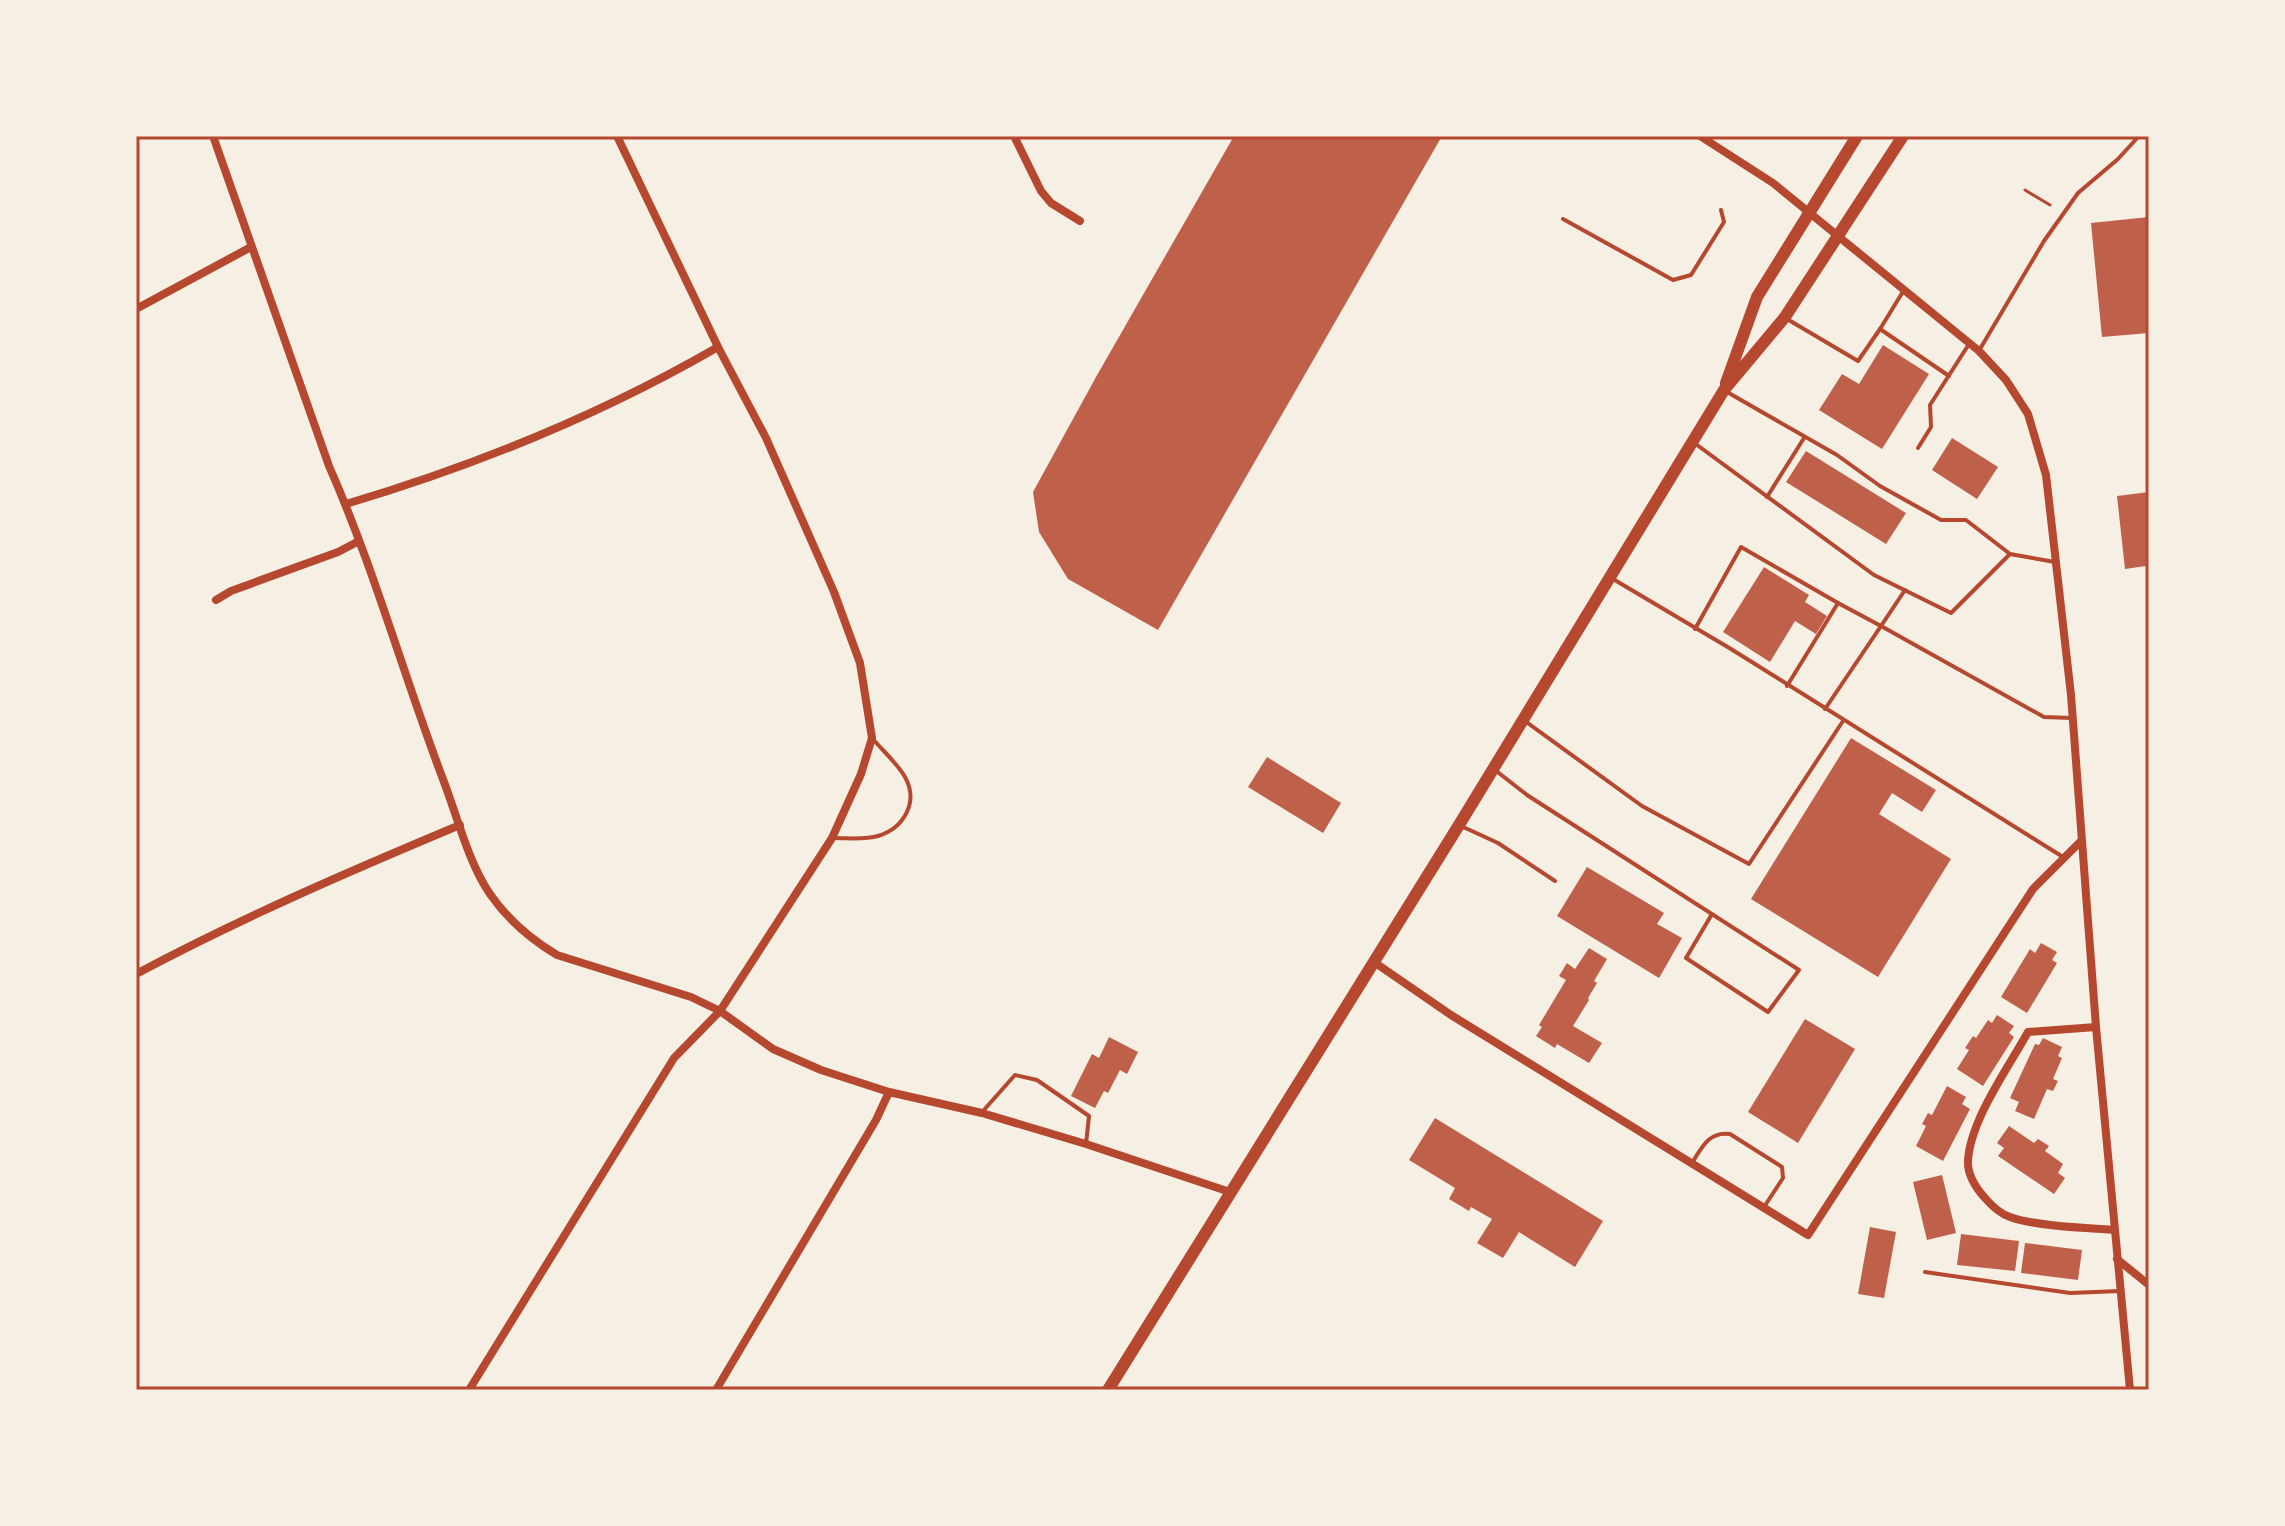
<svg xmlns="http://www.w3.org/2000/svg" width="2285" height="1526" font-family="Barlow,sans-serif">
<rect width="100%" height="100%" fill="#f6efe4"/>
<!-- building -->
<g fill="#bf614a">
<path d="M 1234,136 L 1442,136 L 1158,630 L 1068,579 L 1039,532 L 1033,492 L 1096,377 Z"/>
<path d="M 2149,217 L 2149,333 L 2102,337 L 2091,223 Z"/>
<path d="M 1883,345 L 1929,374 L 1882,449 L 1819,410 L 1842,374 L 1859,384 Z"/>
<path d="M 1952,438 L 1998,467 L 1977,499 L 1932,470 Z"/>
<path d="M 1806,451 L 1906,513 L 1886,544 L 1786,482 Z"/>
<path d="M 2149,492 L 2149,575 L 2147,575 L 2146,566 L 2125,569 L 2117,496 Z"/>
<path d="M 1764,567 L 1809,595 L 1805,602 L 1827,616 L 1816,634 L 1795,621 L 1770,662 L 1723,632 Z"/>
<path d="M 1851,738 L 1936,790 L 1922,812 L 1892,793 L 1879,814 L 1951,859 L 1878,977 L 1751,899 Z"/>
<path d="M 1267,757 L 1341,803 L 1323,833 L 1248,787 Z"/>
<path d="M 1587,867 L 1664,913 L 1657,924 L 1682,938 L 1659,978 L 1557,916 Z"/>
<path d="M 2041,943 L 2057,952 L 2052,960 L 2057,963 L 2027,1013 L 2001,997 L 2030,949 L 2035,953 Z"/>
<path d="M 1589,948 L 1607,959 L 1594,981 L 1597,983 L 1588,998 L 1589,1000 L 1573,1026 L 1602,1043 L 1589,1063 L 1557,1044 L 1555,1048 L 1536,1036 L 1542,1027 L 1539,1025 L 1566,980 L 1559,976 L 1567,963 L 1575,969 Z"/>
<path d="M 1997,1015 L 2014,1026 L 2009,1033 L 2014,1037 L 1983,1086 L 1957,1069 L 1969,1050 L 1965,1048 L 1973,1036 L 1976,1038 L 1988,1020 L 1992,1023 Z"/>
<path d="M 1805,1019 L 1855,1049 L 1798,1143 L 1748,1112 Z"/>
<path d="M 1109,1037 L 1138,1052 L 1127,1074 L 1120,1070 L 1108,1093 L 1104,1091 L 1095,1108 L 1071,1096 L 1092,1054 L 1099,1058 Z"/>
<path d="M 2043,1038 L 2062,1047 L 2058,1056 L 2062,1058 L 2053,1079 L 2058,1081 L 2053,1091 L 2047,1089 L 2034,1119 L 2015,1111 L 2019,1102 L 2010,1098 L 2035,1044 L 2039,1045 Z"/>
<path d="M 1947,1086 L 1966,1097 L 1962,1104 L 1970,1109 L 1943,1161 L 1916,1146 L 1926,1126 L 1922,1124 L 1928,1113 L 1932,1115 Z"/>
<path d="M 1435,1118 L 1603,1221 L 1575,1267 L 1519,1232 L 1503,1258 L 1477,1243 L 1492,1219 L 1471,1207 L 1469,1211 L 1449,1199 L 1455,1188 L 1409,1160 Z"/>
<path d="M 2009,1126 L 2034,1143 L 2038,1139 L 2049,1146 L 2045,1151 L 2063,1164 L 2058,1173 L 2065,1178 L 2054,1194 L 1998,1156 L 2004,1148 L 1997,1143 Z"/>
<path d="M 1942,1175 L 1956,1233 L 1927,1240 L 1913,1182 Z"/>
<path d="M 1870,1227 L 1896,1232 L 1884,1298 L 1858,1294 Z"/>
<path d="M 1961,1234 L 2019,1241 L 2015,1271 L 1957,1265 Z"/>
<path d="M 2025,1243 L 2082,1250 L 2078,1280 L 2021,1273 Z"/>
</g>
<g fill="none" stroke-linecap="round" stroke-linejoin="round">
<!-- path -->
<path stroke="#b5482f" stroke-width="3" d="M 2025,190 L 2050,205"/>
<!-- service -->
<g stroke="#b5482f" stroke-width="4">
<path d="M 1563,219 L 1673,280 L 1691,275 L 1724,222 L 1721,210"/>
<path d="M 1904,290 L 1880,329 L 1949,376"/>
<path d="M 1787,319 L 1858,361 L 1880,329"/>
<path d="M 1980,349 L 2044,241 L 2078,193 L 2118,159 L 2139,136"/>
<path d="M 1727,392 L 1837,455 L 1880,486 L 1941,520 L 1966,520 L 2010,554 L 2055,562"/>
<path d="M 1693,442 L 1874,575 L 1951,613 L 2010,554"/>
<path d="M 1918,448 L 1931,427 L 1930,405 L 1969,344"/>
<path d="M 1767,497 L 1804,438"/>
<path d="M 1613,579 L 1731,649 L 2063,857"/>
<path d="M 1838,603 L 1881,626 L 1905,590"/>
<path d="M 1695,629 L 1741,547 L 1838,603 L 1787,686"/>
<path d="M 1825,709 L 1881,626 L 2044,717 L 2072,718"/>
<path d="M 1525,721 L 1642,806 L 1749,864 L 1843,721"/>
<path d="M 1495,770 L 1527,795 L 1799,970 L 1768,1012 L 1686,958 L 1712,914"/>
<path d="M 1461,826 L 1498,843 L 1555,881"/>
<path d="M 834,838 C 848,838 865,840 878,836 C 904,828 919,802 905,777 C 897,763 882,750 872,738"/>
<path d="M 983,1111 L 1015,1075 L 1037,1080 L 1089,1116 L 1086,1144"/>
<path d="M 1692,1163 C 1702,1147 1709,1131 1730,1134 L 1782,1167 L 1783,1178 L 1764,1207"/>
<path d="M 1925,1272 L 2070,1293 L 2120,1291"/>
</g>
<!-- minor -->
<g stroke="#b5482f" stroke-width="8">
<path d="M 213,136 L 329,466 C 374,568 404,677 444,782 C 457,816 469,864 490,894 C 508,920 530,939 557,955 L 691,997 L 720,1011 L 773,1049 L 821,1070 L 889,1092 L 982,1113 L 1086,1144 L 1230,1192"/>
<path d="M 1014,136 L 1041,191 L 1051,203 L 1080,221"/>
<path d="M 1700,136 L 1773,183 L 1979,351 L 2006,380 L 2028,414 L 2046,475 L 2071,695 L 2096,1027 L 2130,1390"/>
<path d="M 136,309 L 251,247"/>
<path d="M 346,504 C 474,466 602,414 718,347"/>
<path d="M 216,600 L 231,591 L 338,552 L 359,541"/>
<path d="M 1374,962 L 1451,1015 L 1808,1235 L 2033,889 L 2080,842"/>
<path d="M 136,974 C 241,918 350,871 460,825"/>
<path d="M 2096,1027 L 2028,1032 C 2008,1068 1971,1119 1968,1160 C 1967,1175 1976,1188 1985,1198 C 1991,1205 2001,1214 2010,1217 C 2035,1226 2086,1228 2114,1230"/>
<path d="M 2117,1259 L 2149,1285"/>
<path d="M 469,1390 L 674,1058 L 720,1011 L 832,838 L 861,774 L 872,738 L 860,663 L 834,592 L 766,438 L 718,347 L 617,136"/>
<path d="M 716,1390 L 876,1120 L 889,1092"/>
</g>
<!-- primary -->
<g stroke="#b5482f" stroke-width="12">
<path d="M 1726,383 L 1757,297 L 1857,136"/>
<path d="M 1108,1390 L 1459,825 L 1724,390 L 1785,317 L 1903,136"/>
</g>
</g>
<!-- border -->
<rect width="2285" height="1526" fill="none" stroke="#f6efe4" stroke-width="276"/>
<rect x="138" y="138" width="2009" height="1250" fill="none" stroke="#b5482f" stroke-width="3"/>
</svg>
